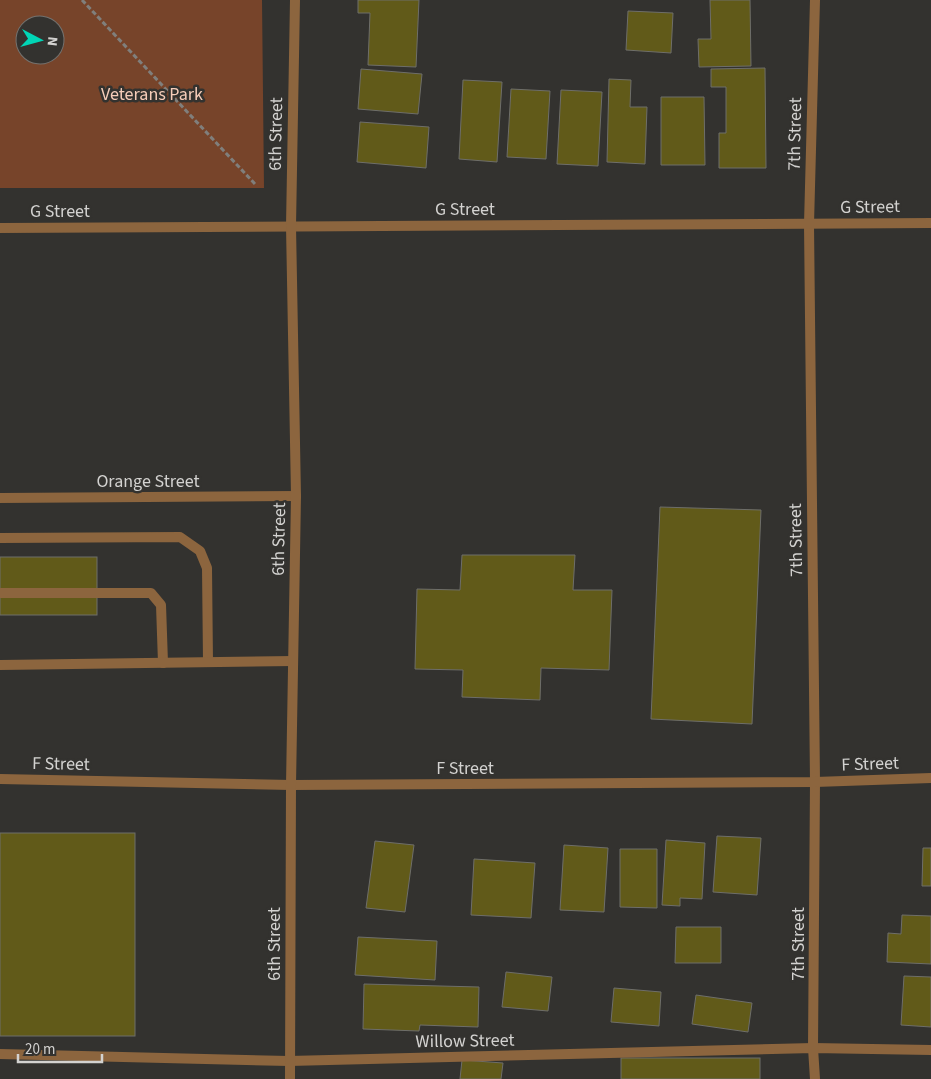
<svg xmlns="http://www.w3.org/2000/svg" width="931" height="1079" font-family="'Source Sans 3',sans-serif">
<rect width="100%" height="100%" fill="#33322f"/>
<!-- green -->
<path fill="#77442a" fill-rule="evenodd" d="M 0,0 L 262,0 L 264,188 L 0,188 ZM 25,25 L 55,25 L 55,55 L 25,55 Z"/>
<!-- building -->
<g fill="#615a19" stroke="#6e6e6a">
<path d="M 358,0 L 419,0 L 416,67 L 368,65 L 370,13 L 358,13 Z"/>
<path d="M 710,0 L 750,0 L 751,66 L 699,67 L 698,39 L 711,39 Z"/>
<path d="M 628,11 L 673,13 L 671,53 L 626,50 Z"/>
<path d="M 765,68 L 766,168 L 719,168 L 719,133 L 726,133 L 726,87 L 711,87 L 711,69 Z"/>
<path d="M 361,69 L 422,74 L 418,114 L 358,109 Z"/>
<path d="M 609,79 L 631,80 L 630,107 L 647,107 L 645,164 L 607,162 Z"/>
<path d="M 463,80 L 502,82 L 497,162 L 459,159 Z"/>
<path d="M 511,89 L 550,91 L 546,159 L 507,157 Z"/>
<path d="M 561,90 L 602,92 L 598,166 L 557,164 Z"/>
<path d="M 661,97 L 704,97 L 705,165 L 661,165 Z"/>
<path d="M 360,122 L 429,127 L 426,168 L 357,162 Z"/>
<path d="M 660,507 L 761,510 L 752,724 L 651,719 Z"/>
<path d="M 462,555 L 575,555 L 573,590 L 612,590 L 609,670 L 541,668 L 540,700 L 462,697 L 463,670 L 415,669 L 417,589 L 460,590 Z"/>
<rect x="0" y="557" width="97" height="58"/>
<rect x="0" y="833" width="135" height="203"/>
<path d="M 717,836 L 761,838 L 757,895 L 713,892 Z"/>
<path d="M 666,840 L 705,843 L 702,899 L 680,898 L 680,906 L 662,905 Z"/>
<path d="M 375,841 L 414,845 L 405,912 L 366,908 Z"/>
<path d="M 564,845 L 608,848 L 604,912 L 560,910 Z"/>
<path d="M 923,848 L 931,848 L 931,886 L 922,886 Z"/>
<path d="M 620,849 L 657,849 L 657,908 L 620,907 Z"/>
<path d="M 474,859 L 535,863 L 531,918 L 471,915 Z"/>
<path d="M 902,915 L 931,916 L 931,964 L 887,962 L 888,933 L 901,934 Z"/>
<path d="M 676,927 L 721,927 L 721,963 L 675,963 Z"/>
<path d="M 358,937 L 437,941 L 435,980 L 355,975 Z"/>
<path d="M 506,972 L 552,977 L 548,1011 L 502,1007 Z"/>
<path d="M 904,976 L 931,977 L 931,1027 L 901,1025 Z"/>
<path d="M 364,984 L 479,987 L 478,1027 L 420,1025 L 419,1031 L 363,1029 Z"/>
<path d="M 614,988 L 661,992 L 659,1026 L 611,1022 Z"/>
<path d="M 696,995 L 752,1003 L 748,1032 L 692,1024 Z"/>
<rect x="621" y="1058" width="139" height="21"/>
<path d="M 462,1060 L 503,1063 L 501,1079 L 460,1079 Z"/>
</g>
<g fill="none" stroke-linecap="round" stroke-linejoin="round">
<!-- path -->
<path stroke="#807f7c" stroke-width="3" stroke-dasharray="5 2.5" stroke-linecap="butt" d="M 82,0 L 255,184"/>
<!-- service -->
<g stroke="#8c653e" stroke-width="10">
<path d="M 0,498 L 296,496"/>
<path d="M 0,538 L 180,537 L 200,551 L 207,568 L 208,662"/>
<path d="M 0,593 L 151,593 L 161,605 L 163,663"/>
<path d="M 0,665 L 293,661"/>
<path d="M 0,1054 L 289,1061 L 813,1048 L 931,1050"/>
</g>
<!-- minor -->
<g stroke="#8c653e" stroke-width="10">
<path d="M 815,0 L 809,224 L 815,782 L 813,1048 L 815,1079"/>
<path d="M 0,228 L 931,223"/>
<path d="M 0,779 L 291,785 L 815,782 L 931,778"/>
<path d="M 290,1079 L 291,785 L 296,496 L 291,226 L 295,0"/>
</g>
</g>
<g text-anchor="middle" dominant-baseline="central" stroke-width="5" stroke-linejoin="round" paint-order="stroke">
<!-- park labels -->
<g font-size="18" fill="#f6cdb9" stroke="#33322f">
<text x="152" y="94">Veterans Park</text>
</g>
<!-- street labels -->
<g font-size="18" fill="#d3d2d0" stroke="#33322f">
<text transform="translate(276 134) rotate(-89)">6th Street</text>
<text transform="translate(795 134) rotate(-89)">7th Street</text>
<text transform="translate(870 207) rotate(-1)">G Street</text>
<text x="465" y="209">G Street</text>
<text x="60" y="211">G Street</text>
<text x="148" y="481">Orange Street</text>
<text transform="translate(279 539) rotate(-89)">6th Street</text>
<text transform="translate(796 540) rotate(-91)">7th Street</text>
<text transform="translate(61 764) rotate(1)">F Street</text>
<text transform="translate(870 764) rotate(-2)">F Street</text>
<text x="465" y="768">F Street</text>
<text transform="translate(274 944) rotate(-90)">6th Street</text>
<text transform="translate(798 944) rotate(-90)">7th Street</text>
<text transform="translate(465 1041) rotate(-1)">Willow Street</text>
</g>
</g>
<!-- north arrow -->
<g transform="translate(40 40) rotate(96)"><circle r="24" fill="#33322f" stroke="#73726f"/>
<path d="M0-4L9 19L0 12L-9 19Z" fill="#01d5b6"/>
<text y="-8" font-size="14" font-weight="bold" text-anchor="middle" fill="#d3d2d0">N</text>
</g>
<!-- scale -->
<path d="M18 1054v8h84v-8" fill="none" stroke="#d3d2d0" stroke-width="2.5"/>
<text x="25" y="1054" font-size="15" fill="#d3d2d0" stroke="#33322f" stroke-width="4" paint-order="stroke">20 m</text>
</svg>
